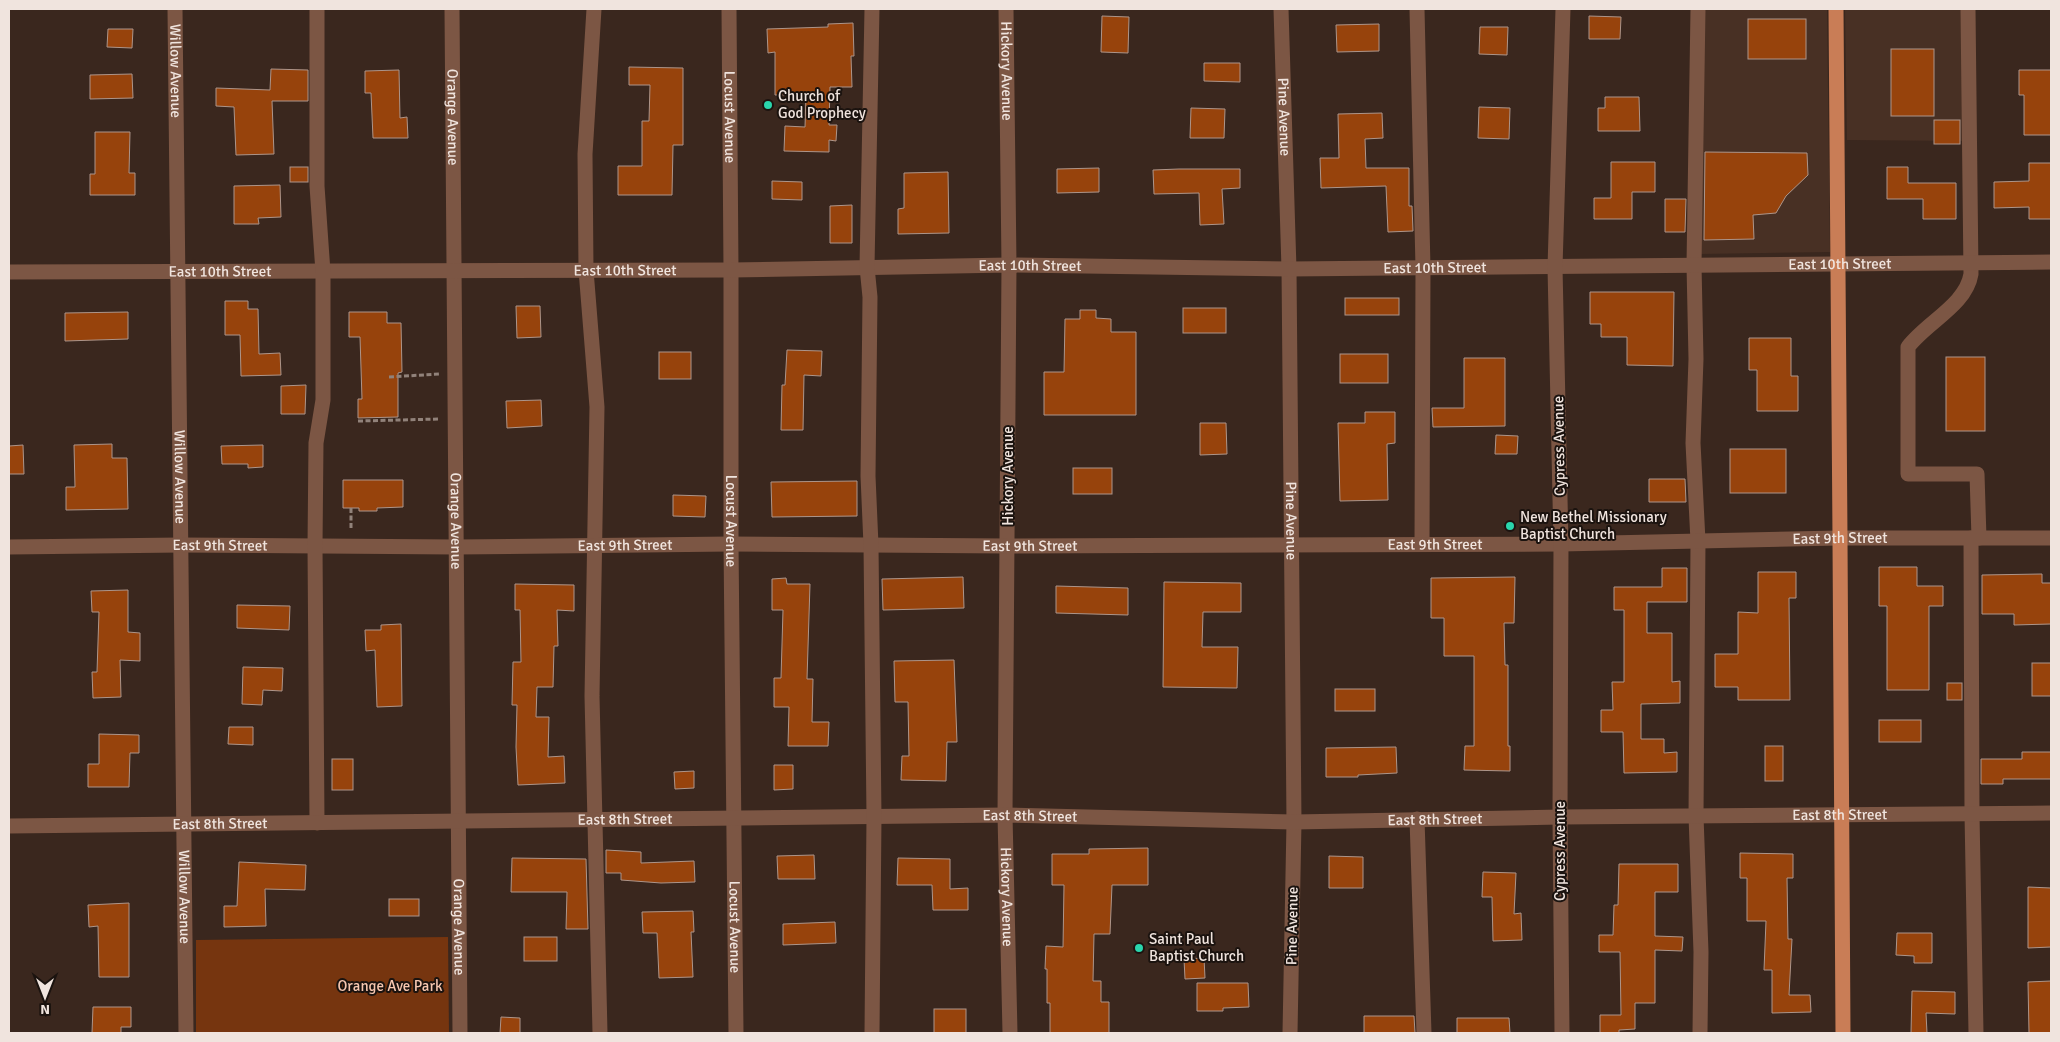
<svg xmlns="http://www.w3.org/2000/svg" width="2060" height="1042" font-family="Signika,sans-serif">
<rect width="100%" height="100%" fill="#3a271e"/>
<!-- built -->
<g fill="#483024">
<path d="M 1696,9 L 1827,9 L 1830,252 L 1700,254 Z"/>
<path d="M 1845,9 L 1965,9 L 1966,141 L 1847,140 Z"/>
</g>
<!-- green -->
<path fill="#76350f" d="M 448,937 L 449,1033 L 196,1033 L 196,940 Z"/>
<!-- building -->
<g fill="#97430c" stroke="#ad958a">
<path d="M 1102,16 L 1129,17 L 1128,53 L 1101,52 Z"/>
<path d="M 1589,16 L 1621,17 L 1620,39 L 1589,39 Z"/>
<rect x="1748" y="19" width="58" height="40"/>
<path d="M 853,23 L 854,56 L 851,56 L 852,87 L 830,87 L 829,125 L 837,125 L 836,141 L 829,140 L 829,152 L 784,151 L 785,126 L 805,127 L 806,95 L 775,95 L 775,52 L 768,53 L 767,29 L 828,27 L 828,24 Z"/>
<path d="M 1379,24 L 1379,51 L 1337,52 L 1336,25 Z"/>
<path d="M 1480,27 L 1508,27 L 1507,55 L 1479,54 Z"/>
<path d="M 108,29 L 133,29 L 132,48 L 107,47 Z"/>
<rect x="1891" y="49" width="43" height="67"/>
<path d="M 1204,63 L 1240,63 L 1240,82 L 1204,81 Z"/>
<path d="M 629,67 L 683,68 L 683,145 L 673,145 L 672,195 L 618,195 L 618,166 L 642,166 L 642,121 L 649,121 L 650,85 L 629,85 Z"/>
<path d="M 271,69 L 308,70 L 308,101 L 272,101 L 274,154 L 236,155 L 234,107 L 216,106 L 216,88 L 270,90 Z"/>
<path d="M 399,70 L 400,118 L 407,117 L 408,138 L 373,138 L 371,93 L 365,93 L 365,71 Z"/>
<path d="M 2019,70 L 2051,70 L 2051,135 L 2024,135 L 2024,95 L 2019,95 Z"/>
<path d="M 132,74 L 133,98 L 90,99 L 90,75 Z"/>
<path d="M 1605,97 L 1639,97 L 1640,131 L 1598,131 L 1598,108 L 1605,108 Z"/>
<path d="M 1479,107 L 1510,108 L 1509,139 L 1478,138 Z"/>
<path d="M 1191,108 L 1225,109 L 1224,138 L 1190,138 Z"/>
<path d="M 1382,113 L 1383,138 L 1365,139 L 1366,168 L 1409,168 L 1409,206 L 1412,206 L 1413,231 L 1388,232 L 1386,186 L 1321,188 L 1320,158 L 1339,158 L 1338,114 Z"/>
<rect x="1934" y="120" width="26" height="24"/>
<path d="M 95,132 L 130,132 L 129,173 L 135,173 L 135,195 L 90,195 L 90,174 L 95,174 Z"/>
<path d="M 1705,152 L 1807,153 L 1808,175 L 1786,196 L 1776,213 L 1753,215 L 1754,239 L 1704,240 Z"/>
<path d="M 1611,162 L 1655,162 L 1655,192 L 1632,192 L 1632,219 L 1594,219 L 1594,198 L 1611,198 Z"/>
<path d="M 2029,163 L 2051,163 L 2051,219 L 2029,219 L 2029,207 L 1994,208 L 1994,182 L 2029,181 Z"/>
<rect x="290" y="167" width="18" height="15"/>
<path d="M 1887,167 L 1908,167 L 1908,183 L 1956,183 L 1956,219 L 1923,219 L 1923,199 L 1887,199 Z"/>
<path d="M 1099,168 L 1099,192 L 1057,193 L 1057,169 Z"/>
<path d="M 1179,169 L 1240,169 L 1240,188 L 1222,189 L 1224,224 L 1200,225 L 1199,193 L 1154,194 L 1153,170 Z"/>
<path d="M 948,172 L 949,233 L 898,234 L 898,209 L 904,208 L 904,173 Z"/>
<path d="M 772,181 L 802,182 L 802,200 L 772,199 Z"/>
<path d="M 280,185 L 281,217 L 258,218 L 259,224 L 234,224 L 234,186 Z"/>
<path d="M 1665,199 L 1686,199 L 1685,232 L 1665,232 Z"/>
<path d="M 852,205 L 852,243 L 830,243 L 830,206 Z"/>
<path d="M 1590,292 L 1674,292 L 1673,366 L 1627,365 L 1627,337 L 1601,337 L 1601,324 L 1590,324 Z"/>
<rect x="1345" y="298" width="54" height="17"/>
<path d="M 225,301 L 248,301 L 248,309 L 258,309 L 259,354 L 280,353 L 281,375 L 241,376 L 240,335 L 225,335 Z"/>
<path d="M 516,306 L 540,306 L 541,337 L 517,338 Z"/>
<rect x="1183" y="308" width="43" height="25"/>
<path d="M 1080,310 L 1096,310 L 1096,318 L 1111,319 L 1111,332 L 1136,332 L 1136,415 L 1044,415 L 1044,372 L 1064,372 L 1065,319 L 1080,319 Z"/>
<path d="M 128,312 L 128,339 L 65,341 L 65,313 Z"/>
<path d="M 349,312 L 387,312 L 387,323 L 401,323 L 402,372 L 398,373 L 398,417 L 358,418 L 358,399 L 362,399 L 360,337 L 349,337 Z"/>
<path d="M 1749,338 L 1791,338 L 1791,376 L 1798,376 L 1798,411 L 1757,411 L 1757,370 L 1749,370 Z"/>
<path d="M 787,350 L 822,351 L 821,376 L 804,375 L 803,430 L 781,430 L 782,385 L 785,385 Z"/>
<rect x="659" y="352" width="32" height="27"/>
<rect x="1340" y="354" width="48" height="29"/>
<rect x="1946" y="357" width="39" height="74"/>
<path d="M 1464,358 L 1505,358 L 1505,426 L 1433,427 L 1432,408 L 1464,408 Z"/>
<path d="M 306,385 L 305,414 L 281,414 L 281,386 Z"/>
<path d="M 541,400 L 542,426 L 507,428 L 506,401 Z"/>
<path d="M 1365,412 L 1395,412 L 1395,443 L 1387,444 L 1388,500 L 1340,501 L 1338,423 L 1365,423 Z"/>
<path d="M 1200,423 L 1226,423 L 1227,454 L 1200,455 Z"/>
<path d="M 1496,435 L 1518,436 L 1517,454 L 1495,454 Z"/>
<path d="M 112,444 L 112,458 L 127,458 L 128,509 L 66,510 L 66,487 L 75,487 L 74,445 Z"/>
<path d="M 23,445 L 24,474 L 9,474 L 9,446 Z"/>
<path d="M 263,445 L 263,467 L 248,468 L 248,464 L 222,464 L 221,446 Z"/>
<rect x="1730" y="449" width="56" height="44"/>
<rect x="1073" y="468" width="39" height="26"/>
<path d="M 1649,479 L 1685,479 L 1686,502 L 1649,502 Z"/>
<path d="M 343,480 L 403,480 L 403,507 L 377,508 L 377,511 L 359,511 L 359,508 L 343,508 Z"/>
<path d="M 857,481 L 857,516 L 772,517 L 771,482 Z"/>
<path d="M 673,495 L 706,496 L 705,517 L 673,516 Z"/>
<path d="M 1879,567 L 1917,567 L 1917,586 L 1943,586 L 1943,606 L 1929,606 L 1929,690 L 1887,690 L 1887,606 L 1879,606 Z"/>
<path d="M 1662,568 L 1687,568 L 1687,602 L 1647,602 L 1647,633 L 1672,633 L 1672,682 L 1680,681 L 1680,703 L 1641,704 L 1641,739 L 1664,739 L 1664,753 L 1677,752 L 1677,772 L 1624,773 L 1623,732 L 1601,732 L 1601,710 L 1613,710 L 1612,682 L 1624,682 L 1624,610 L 1614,610 L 1614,587 L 1662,587 Z"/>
<path d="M 1758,572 L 1796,572 L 1796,598 L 1789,598 L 1790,700 L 1738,700 L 1738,687 L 1715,687 L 1715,654 L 1738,654 L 1738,612 L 1758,613 Z"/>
<path d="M 2042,574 L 2042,583 L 2051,583 L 2051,624 L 2014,625 L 2014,614 L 1982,614 L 1982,575 Z"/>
<path d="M 963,577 L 964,608 L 883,610 L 882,579 Z"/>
<path d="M 1515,577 L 1514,623 L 1504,623 L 1505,665 L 1508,665 L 1508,746 L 1510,746 L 1510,771 L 1464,770 L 1465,746 L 1474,746 L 1474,656 L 1444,656 L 1444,618 L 1431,618 L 1431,578 Z"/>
<path d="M 786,578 L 787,584 L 810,584 L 807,679 L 813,679 L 812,722 L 829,722 L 828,746 L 788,746 L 789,707 L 774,707 L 774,678 L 781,678 L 783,610 L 772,610 L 772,579 Z"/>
<path d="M 1164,582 L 1241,583 L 1241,612 L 1203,612 L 1202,647 L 1238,647 L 1237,688 L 1163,687 Z"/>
<path d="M 515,584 L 574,585 L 574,611 L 557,610 L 558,646 L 554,646 L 553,687 L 537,687 L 536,717 L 549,717 L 548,757 L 564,756 L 565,783 L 518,785 L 516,747 L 517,705 L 512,705 L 513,662 L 521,662 L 520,610 L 515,610 Z"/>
<path d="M 1056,586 L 1128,588 L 1128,615 L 1056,613 Z"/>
<path d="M 128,590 L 128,632 L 140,633 L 140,661 L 120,660 L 121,697 L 93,698 L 92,672 L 97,672 L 99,612 L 92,612 L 91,591 Z"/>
<path d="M 237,605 L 290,606 L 289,630 L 237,628 Z"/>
<path d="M 401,624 L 402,706 L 377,707 L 375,650 L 366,651 L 365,630 L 381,630 L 381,625 Z"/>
<path d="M 954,660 L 957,742 L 947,742 L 946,781 L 901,780 L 902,756 L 909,756 L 908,702 L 895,702 L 894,661 Z"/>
<rect x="2032" y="663" width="19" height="33"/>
<path d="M 243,667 L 283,668 L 282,691 L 263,690 L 262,705 L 242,704 Z"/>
<rect x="1947" y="683" width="15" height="17"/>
<rect x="1335" y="689" width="40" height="22"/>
<rect x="1879" y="720" width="42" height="22"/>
<path d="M 229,727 L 253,727 L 253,745 L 228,744 Z"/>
<path d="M 99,734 L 139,735 L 139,753 L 130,753 L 129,787 L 88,787 L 88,764 L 99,764 Z"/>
<rect x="1765" y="746" width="18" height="35"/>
<path d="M 1396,747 L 1397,773 L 1358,775 L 1358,777 L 1326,777 L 1326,748 Z"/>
<path d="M 2022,752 L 2051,752 L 2051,779 L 2003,779 L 2003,784 L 1981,784 L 1981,759 L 2022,759 Z"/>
<rect x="332" y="759" width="21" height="31"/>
<path d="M 774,765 L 793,765 L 793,789 L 774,790 Z"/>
<path d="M 694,771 L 694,788 L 675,789 L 674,772 Z"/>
<path d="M 1148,848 L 1148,885 L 1112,885 L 1110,934 L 1094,934 L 1093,981 L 1101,981 L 1101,1002 L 1109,1002 L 1109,1033 L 1050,1033 L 1050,1003 L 1047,1003 L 1047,969 L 1045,969 L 1046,946 L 1063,947 L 1064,885 L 1052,885 L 1052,854 L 1089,854 L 1089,849 Z"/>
<path d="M 606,850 L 641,852 L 641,863 L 694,861 L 695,882 L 661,883 L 621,880 L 621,873 L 606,873 Z"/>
<path d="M 1740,853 L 1793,854 L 1793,878 L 1787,878 L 1788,939 L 1792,939 L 1789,995 L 1810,995 L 1811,1012 L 1772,1013 L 1772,970 L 1764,970 L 1766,921 L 1747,921 L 1747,878 L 1740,878 Z"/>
<path d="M 814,855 L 815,879 L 778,879 L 777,856 Z"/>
<path d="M 1329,856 L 1363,857 L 1363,888 L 1329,888 Z"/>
<path d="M 512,858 L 586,859 L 588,929 L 566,929 L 567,892 L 511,892 Z"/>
<path d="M 898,858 L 950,859 L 950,889 L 968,888 L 968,910 L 933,910 L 932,885 L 897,885 Z"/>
<path d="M 239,862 L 306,865 L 305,890 L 265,889 L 266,926 L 224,927 L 224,906 L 237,906 Z"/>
<path d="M 1619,864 L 1678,864 L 1678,892 L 1655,892 L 1655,936 L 1683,937 L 1682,951 L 1655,950 L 1655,1003 L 1635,1003 L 1635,1029 L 1619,1030 L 1619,1033 L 1600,1033 L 1600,1015 L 1621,1015 L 1620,952 L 1599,952 L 1599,935 L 1613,935 L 1614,905 L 1618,905 Z"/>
<path d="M 1483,872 L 1516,873 L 1514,914 L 1521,913 L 1522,940 L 1493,941 L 1492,897 L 1482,897 Z"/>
<path d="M 2028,887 L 2051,888 L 2051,947 L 2028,948 Z"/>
<rect x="389" y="899" width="30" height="17"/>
<path d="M 129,903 L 129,977 L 99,977 L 98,926 L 89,927 L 88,905 Z"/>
<path d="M 693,911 L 694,932 L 691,932 L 693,977 L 659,978 L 657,933 L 643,933 L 642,912 Z"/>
<path d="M 835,922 L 836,943 L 783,945 L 783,924 Z"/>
<path d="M 1897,933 L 1932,933 L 1932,963 L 1914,963 L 1914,956 L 1896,955 Z"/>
<rect x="524" y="937" width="33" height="24"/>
<path d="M 1204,958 L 1205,978 L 1185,979 L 1184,959 Z"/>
<path d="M 2051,981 L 2051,1033 L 2029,1033 L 2028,982 Z"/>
<path d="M 1197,983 L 1248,983 L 1249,1007 L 1223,1008 L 1223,1011 L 1197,1011 Z"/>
<path d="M 1912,991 L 1955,992 L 1955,1014 L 1926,1013 L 1927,1033 L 1911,1033 Z"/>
<path d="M 93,1007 L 131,1007 L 131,1027 L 121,1027 L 121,1033 L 92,1033 Z"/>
<rect x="934" y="1009" width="32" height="24"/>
<path d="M 1364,1016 L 1414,1016 L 1415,1033 L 1364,1033 Z"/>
<path d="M 501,1017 L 520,1018 L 520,1033 L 500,1033 Z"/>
<path d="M 1457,1018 L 1509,1018 L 1510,1033 L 1457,1033 Z"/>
</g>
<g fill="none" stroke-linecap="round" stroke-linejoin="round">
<!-- path -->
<g stroke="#91827a" stroke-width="3" stroke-dasharray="5 2.5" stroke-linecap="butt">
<path d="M 389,377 L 439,374"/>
<path d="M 358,421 L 440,419"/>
<path d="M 351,508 L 351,530"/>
</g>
<!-- minor -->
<g stroke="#7c5644" stroke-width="15">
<path id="s1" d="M 175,9 L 186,1033"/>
<path id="s2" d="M 452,9 L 460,1033"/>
<path d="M 594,9 L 585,154 L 586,270 L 597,407 L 592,696 L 600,1033"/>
<path id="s3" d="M 729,9 L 731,270 L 731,544 L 736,1033"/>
<path id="s4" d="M 1006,9 L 1009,265 L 1005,815 L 1010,1033"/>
<path id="s5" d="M 1281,9 L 1289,269 L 1294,822 L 1290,1033"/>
<path d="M 1417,9 L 1423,268 L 1422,544"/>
<path d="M 1698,9 L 1694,265 L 1696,359 L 1693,443 L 1698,541 L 1696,816 L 1701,952 L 1700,1033"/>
<path d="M 1968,9 L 1971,274 C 1966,305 1927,322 1908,347 L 1908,474 L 1977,474 L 1979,538"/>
<path id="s6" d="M 9,272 L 731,270 L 1009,265 L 1289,269 L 2051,262"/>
<path d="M 1971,538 L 1972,814 L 1976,1033"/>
<path id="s7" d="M 9,547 L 181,545 L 456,547 L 731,544 L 1008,546 L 1561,544 L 1839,538 L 2051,538"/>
<path d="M 1417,819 L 1424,1033"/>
<path d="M 317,823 L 315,546 L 316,443 L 323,400 L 323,272 L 317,186 L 317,9"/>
<path id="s8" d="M 9,826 L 1005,815 L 1294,822 L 1560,817 L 2051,813"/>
<path d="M 872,1033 L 874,817 L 871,545 L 868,476 L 870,297 L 867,267 L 872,9"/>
<path d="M 1562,1033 L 1560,817 L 1561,544 L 1555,267 L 1563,9"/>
</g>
<!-- major -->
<path stroke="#c97d56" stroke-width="15" d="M 1836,9 C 1841,350 1839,692 1843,1033"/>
</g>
<!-- markers -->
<g fill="#2ad5ac" stroke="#1b130f" stroke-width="2">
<circle cx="768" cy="105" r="5"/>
<circle cx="1510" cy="526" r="5"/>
<circle cx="1139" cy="948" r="5"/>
</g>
<g text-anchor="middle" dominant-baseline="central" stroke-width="4" stroke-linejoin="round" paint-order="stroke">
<!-- street labels -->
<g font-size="15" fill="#f0e4de" stroke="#1b130f">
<text stroke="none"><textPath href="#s1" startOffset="62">Willow Avenue</textPath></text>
<text stroke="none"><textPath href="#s4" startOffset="62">Hickory Avenue</textPath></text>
<text stroke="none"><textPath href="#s2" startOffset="108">Orange Avenue</textPath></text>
<text stroke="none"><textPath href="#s3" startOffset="108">Locust Avenue</textPath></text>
<text stroke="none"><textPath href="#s5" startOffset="108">Pine Avenue</textPath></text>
<text stroke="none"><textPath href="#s6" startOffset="1831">East 10th Street</textPath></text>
<text stroke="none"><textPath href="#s6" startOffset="1021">East 10th Street</textPath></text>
<text stroke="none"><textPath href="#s6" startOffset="1426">East 10th Street</textPath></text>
<text stroke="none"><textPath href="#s6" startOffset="616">East 10th Street</textPath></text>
<text stroke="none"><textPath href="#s6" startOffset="211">East 10th Street</textPath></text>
<text transform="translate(1559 446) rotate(-91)">Cypress Avenue</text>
<text stroke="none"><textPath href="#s1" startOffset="468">Willow Avenue</textPath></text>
<text transform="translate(1008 476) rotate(-90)">Hickory Avenue</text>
<text stroke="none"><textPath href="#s2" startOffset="512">Orange Avenue</textPath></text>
<text stroke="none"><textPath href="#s3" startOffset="512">Locust Avenue</textPath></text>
<text stroke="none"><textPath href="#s5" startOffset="512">Pine Avenue</textPath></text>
<text stroke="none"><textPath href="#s7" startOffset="1831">East 9th Street</textPath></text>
<text stroke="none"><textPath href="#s7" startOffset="1426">East 9th Street</textPath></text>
<text stroke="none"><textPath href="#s7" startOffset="211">East 9th Street</textPath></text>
<text stroke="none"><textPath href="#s7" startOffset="616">East 9th Street</textPath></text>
<text stroke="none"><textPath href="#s7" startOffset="1021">East 9th Street</textPath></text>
<text stroke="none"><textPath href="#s8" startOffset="1021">East 8th Street</textPath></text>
<text stroke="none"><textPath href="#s8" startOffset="1831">East 8th Street</textPath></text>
<text stroke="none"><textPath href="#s8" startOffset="1426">East 8th Street</textPath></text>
<text stroke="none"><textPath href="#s8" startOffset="616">East 8th Street</textPath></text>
<text stroke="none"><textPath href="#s8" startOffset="211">East 8th Street</textPath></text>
<text transform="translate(1560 851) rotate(-90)">Cypress Avenue</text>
<text stroke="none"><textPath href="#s1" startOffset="888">Willow Avenue</textPath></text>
<text stroke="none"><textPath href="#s4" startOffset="888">Hickory Avenue</textPath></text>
<text stroke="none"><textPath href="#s2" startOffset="918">Orange Avenue</textPath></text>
<text stroke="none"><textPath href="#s3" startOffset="918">Locust Avenue</textPath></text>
<text transform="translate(1292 926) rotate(-89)">Pine Avenue</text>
</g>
<!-- poi labels -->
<g font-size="15" fill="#f0e4de" stroke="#1b130f" text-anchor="start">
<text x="778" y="96">Church of<tspan x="778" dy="17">God Prophecy</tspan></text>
<text x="1520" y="517">New Bethel Missionary<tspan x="1520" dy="17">Baptist Church</tspan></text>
<text x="1149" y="939">Saint Paul<tspan x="1149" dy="17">Baptist Church</tspan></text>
</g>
<!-- park labels -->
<g font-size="15" fill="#f7c7b0" stroke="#1b130f">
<text x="390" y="986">Orange Ave Park</text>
</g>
</g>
<!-- border -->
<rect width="2060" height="1042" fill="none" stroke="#f0e4de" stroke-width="20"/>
<!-- north arrow -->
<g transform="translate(45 997) rotate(180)" stroke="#1b130f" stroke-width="4" paint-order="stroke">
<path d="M0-4L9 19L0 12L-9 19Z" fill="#f0e4de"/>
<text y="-8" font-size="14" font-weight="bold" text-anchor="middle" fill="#f0e4de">N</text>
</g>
</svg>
